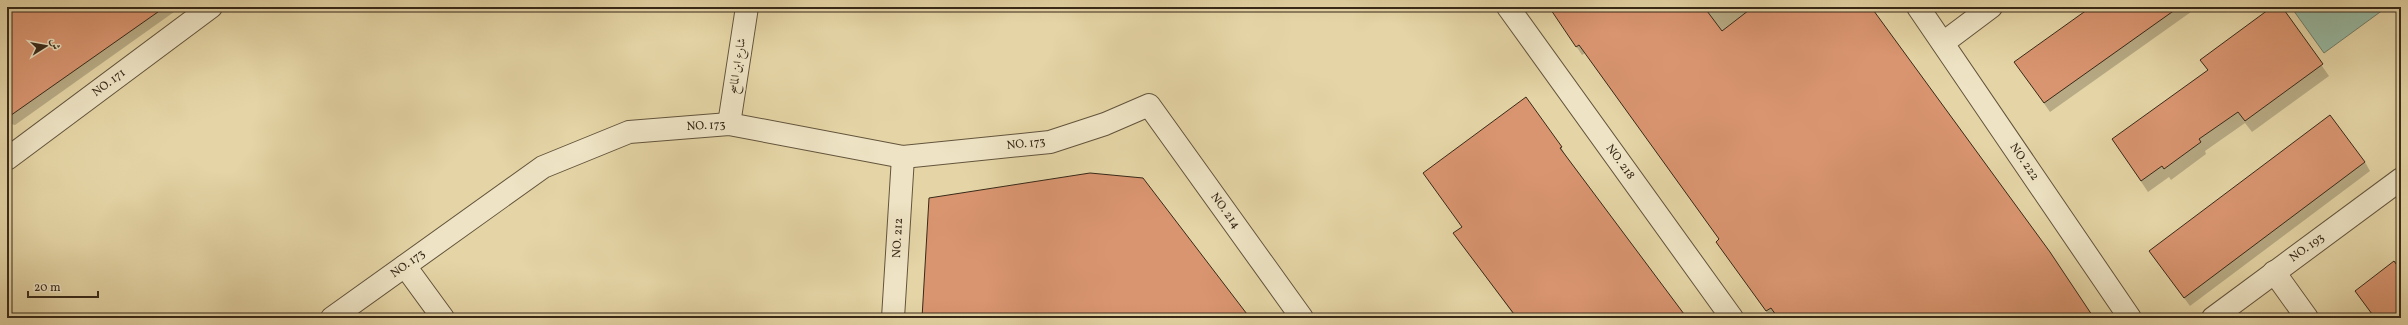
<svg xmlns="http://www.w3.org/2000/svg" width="2408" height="325" font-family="Vollkorn,Amiri,serif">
<rect width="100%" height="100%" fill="#e5d5a6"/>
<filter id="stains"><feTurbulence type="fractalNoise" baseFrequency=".005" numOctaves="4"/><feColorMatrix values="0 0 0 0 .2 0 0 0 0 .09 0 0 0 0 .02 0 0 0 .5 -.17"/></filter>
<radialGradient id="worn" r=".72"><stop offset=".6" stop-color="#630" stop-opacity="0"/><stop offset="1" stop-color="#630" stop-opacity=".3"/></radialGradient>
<!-- water -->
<path fill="#97b9a2" stroke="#717f6b" d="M 2291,7 L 2387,7 L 2324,53 Z"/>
<!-- shadow -->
<g fill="#0003">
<path d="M 7,7 L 181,7 L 15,125 L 7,123 Z"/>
<path d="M 1550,7 L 1870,7 L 2092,318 L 1778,318 L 1777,316 L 1771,318 L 1722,250 L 1720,240 L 1585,53 L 1582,55 Z"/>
<path d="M 2093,7 L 2198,7 L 2050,112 L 2015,62 Z"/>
<path d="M 2274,7 L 2281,7 L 2329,76 L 2252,132 L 2245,123 L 2205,151 L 2206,154 L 2171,180 L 2169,177 L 2148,192 L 2113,140 L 2208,71 L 2201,60 Z"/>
<path d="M 1561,147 L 1566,156 L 1686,318 L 1516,318 L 1460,242 L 1455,234 Z"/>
<path d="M 2365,162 L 2370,171 L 2190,306 L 2150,252 Z"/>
<path d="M 2401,257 L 2401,318 L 2374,318 L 2356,292 Z"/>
</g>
<!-- building -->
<g fill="#d99570" stroke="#382918">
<path d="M 7,7 L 165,7 L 7,118 Z"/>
<path d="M 1549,7 L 1704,7 L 1722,31 L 1753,7 L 1871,7 L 2050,252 L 2094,318 L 1778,318 L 1771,308 L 1766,311 L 1716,242 L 1719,239 L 1579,45 L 1576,47 Z"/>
<path d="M 2091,7 L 2179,7 L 2044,103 L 2014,62 Z"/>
<path d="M 2272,7 L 2282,7 L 2323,64 L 2245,121 L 2238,112 L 2199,139 L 2201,142 L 2164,169 L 2162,166 L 2141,181 L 2112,139 L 2208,70 L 2200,60 Z"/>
<path d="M 1526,97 L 1562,147 L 1560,148 L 1687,318 L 1517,318 L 1453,233 L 1462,227 L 1423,173 Z"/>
<path d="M 2330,115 L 2365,162 L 2184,298 L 2149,251 Z"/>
<path d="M 1090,173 L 1143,178 L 1250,318 L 922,318 L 929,198 Z"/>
<path d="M 2394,261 L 2401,271 L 2401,318 L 2375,318 L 2355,291 Z"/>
</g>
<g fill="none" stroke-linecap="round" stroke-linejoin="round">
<!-- street casing -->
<g stroke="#63543c" stroke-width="24">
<g id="street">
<path d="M 1508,7 L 1732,318"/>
<path d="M 1918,7 L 2130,318"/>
<path d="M 1943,43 L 1991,7"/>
<path d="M 729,124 L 747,7"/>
<path d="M 7,159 L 211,7"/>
<path d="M 405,266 L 443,318"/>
<path d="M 2274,272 L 2307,318"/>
<path d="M 332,318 L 543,167 L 629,132 L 729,124 L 903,157 L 1050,142 L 1105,124 L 1149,105 L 1302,318"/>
<path d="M 893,318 L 903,157"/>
<path d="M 2213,318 L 2401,179"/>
</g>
</g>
<!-- street -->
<use href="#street" stroke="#eee4c5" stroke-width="22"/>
</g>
<g text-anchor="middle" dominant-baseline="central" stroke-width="4" stroke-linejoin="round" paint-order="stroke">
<!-- street labels -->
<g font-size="12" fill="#382918" stroke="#eee4c5">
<text transform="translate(738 66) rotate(-81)">شارع ابن الماسح</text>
<text transform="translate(109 83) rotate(-37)">NO. 171</text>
<text transform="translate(706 126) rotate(-3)">NO. 173</text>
<text transform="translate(1026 144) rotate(-6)">NO. 173</text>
<text transform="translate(1620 162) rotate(54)">NO. 218</text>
<text transform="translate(2024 162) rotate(56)">NO. 222</text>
<text transform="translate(1225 211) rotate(54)">NO. 214</text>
<text transform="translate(898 238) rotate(-87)">NO. 212</text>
<text transform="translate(2307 248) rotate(-36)">NO. 193</text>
<text transform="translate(408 264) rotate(-36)">NO. 173</text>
</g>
</g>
<!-- margin -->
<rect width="2408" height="325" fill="none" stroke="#e5d5a6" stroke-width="24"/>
<rect x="8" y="8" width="2392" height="309" fill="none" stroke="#382918" stroke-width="2"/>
<rect x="12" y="12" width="2384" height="301" fill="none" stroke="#382918"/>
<!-- north arrow -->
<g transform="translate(46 46) rotate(79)" stroke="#eee4c5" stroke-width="3" paint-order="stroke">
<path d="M0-3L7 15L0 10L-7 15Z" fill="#382918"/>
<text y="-6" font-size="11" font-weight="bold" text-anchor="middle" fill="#382918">ش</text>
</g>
<!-- scale -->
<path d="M28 291v6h70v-6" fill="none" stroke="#382918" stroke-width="2"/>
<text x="34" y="291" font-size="12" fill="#382918" stroke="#eee4c5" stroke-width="3" paint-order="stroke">20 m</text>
<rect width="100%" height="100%" filter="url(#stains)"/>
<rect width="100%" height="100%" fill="url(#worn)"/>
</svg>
